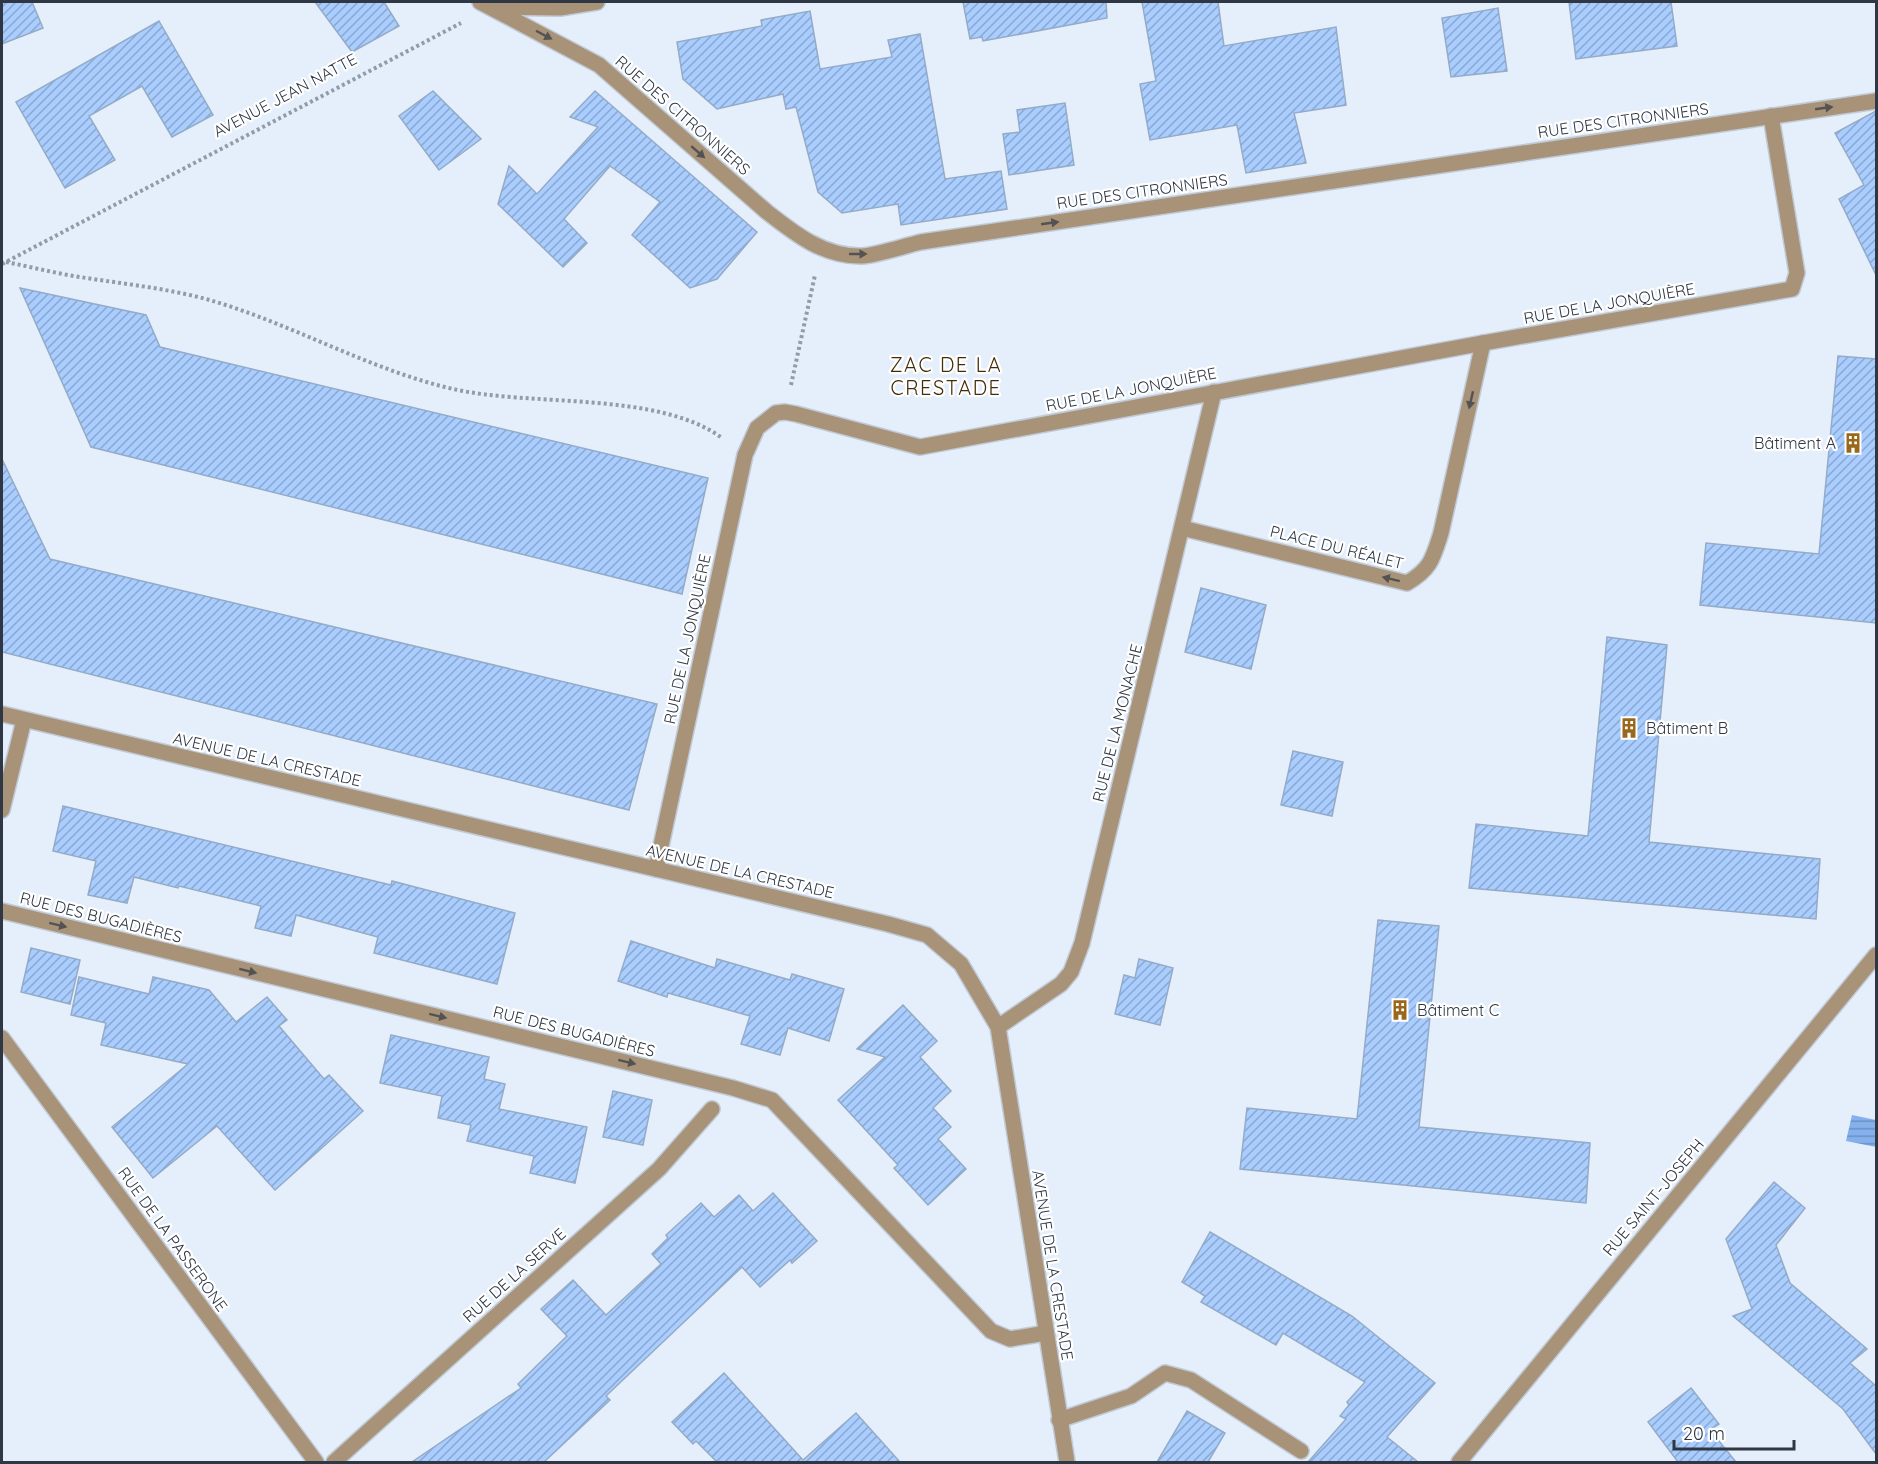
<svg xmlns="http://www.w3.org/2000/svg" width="1878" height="1464" font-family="Quicksand,sans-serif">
<defs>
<pattern id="water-rules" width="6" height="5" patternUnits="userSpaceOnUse" patternTransform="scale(1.5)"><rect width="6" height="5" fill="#84b1ed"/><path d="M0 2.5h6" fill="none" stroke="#6c91c2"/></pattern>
<pattern id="building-hatch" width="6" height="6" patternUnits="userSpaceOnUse" patternTransform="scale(1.5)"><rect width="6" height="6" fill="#a9cdfe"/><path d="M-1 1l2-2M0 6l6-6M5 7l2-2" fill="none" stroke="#8aa7cf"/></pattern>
</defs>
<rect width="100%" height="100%" fill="#e5effb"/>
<!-- water -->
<path fill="url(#water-rules)" d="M 1852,1115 L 1876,1120 L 1876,1147 L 1846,1141 Z"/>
<!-- building -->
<g fill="url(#building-hatch)" stroke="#94abc8" stroke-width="1.5">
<path d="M 2,2 L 32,2 L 43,28 L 2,44 Z"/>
<path d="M 315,2 L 384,2 L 399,26 L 352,52 Z"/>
<path d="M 963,2 L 1106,2 L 1107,18 L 983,41 L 982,37 L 970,39 Z"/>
<path d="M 1142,2 L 1218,2 L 1224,46 L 1336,27 L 1346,105 L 1294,113 L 1306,163 L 1246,173 L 1237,125 L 1150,140 L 1140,84 L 1156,81 Z"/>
<path d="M 1569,2 L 1671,2 L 1677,46 L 1576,59 Z"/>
<path d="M 1498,8 L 1507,71 L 1451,77 L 1442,18 Z"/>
<path d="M 810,11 L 820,69 L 892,57 L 888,40 L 920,34 L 945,179 L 1001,171 L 1007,209 L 901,225 L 898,204 L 842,213 L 818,192 L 796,107 L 786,109 L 783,94 L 717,109 L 683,79 L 677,42 L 762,26 L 761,20 Z"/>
<path d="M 159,21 L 213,115 L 172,137 L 142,86 L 89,116 L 115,160 L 65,188 L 16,102 Z"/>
<path d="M 433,91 L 481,139 L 439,170 L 399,116 Z"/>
<path d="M 595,91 L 757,232 L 717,279 L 690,288 L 632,235 L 660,202 L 610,166 L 564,219 L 587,243 L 563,267 L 498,204 L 509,166 L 537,194 L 598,127 L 570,117 Z"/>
<path d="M 1065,103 L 1074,165 L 1009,175 L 1003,134 L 1020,132 L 1017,110 Z"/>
<path d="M 1876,111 L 1876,275 L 1839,199 L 1864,185 L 1835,133 Z"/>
<path d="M 20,288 L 146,315 L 160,347 L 708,478 L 682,594 L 91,447 Z"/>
<path d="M 1838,356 L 1876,359 L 1876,623 L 1700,605 L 1706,543 L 1819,554 Z"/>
<path d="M 2,459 L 50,559 L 657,704 L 629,810 L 2,652 Z"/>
<path d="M 1201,588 L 1266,605 L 1251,669 L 1185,652 Z"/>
<path d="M 1607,637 L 1667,645 L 1649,842 L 1820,859 L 1816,919 L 1469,888 L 1476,824 L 1588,836 Z"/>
<path d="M 1293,751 L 1343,762 L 1332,816 L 1281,805 Z"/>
<path d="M 63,806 L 391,885 L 392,881 L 515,913 L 497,984 L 374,953 L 378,937 L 296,915 L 291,936 L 255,928 L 261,906 L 179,886 L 178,888 L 134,877 L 127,903 L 88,895 L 96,861 L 53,851 Z"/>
<path d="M 1378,920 L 1439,926 L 1419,1127 L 1590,1143 L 1586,1203 L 1240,1169 L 1247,1108 L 1357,1119 Z"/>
<path d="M 631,941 L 715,968 L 717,959 L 790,980 L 792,974 L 844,989 L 829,1041 L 788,1028 L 780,1055 L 741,1044 L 750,1016 L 668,993 L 667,997 L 618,981 Z"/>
<path d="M 31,948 L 80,960 L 70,1004 L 21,992 Z"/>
<path d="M 1139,959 L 1173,968 L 1160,1025 L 1115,1014 L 1124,975 L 1135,978 Z"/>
<path d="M 79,977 L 149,994 L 153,977 L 209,990 L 236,1022 L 267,997 L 287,1020 L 279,1026 L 324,1079 L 329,1075 L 363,1111 L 275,1190 L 217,1126 L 153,1178 L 112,1127 L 188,1064 L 101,1045 L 106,1023 L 71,1015 Z"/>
<path d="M 903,1005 L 937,1041 L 920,1057 L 951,1091 L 933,1108 L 951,1127 L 938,1139 L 966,1169 L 928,1205 L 894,1168 L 898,1165 L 838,1100 L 885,1057 L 857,1049 Z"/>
<path d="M 391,1035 L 489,1057 L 484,1079 L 505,1084 L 499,1109 L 587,1127 L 575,1183 L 530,1173 L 534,1156 L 467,1141 L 471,1125 L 438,1118 L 442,1096 L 380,1083 Z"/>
<path d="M 613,1091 L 652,1100 L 643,1145 L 603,1137 Z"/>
<path d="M 1774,1182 L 1805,1208 L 1776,1245 L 1790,1283 L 1867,1349 L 1850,1363 L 1876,1386 L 1876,1454 L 1843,1409 L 1733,1316 L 1752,1309 L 1726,1239 Z"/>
<path d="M 773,1193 L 817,1241 L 792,1263 L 790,1260 L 760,1287 L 742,1267 L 606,1396 L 610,1400 L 544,1462 L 412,1462 L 521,1388 L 518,1384 L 567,1336 L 541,1309 L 573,1280 L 606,1315 L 661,1264 L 652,1254 L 668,1238 L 666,1235 L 701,1203 L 714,1217 L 739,1195 L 753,1211 Z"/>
<path d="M 1210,1232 L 1352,1316 L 1435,1383 L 1387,1437 L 1418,1462 L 1308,1462 L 1346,1419 L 1340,1416 L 1349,1405 L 1347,1402 L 1365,1382 L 1283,1333 L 1276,1345 L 1201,1302 L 1205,1296 L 1182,1282 Z"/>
<path d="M 724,1373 L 803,1460 L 856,1413 L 900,1462 L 717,1462 L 696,1441 L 693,1444 L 672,1422 Z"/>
<path d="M 1691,1388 L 1719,1424 L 1710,1430 L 1736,1462 L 1678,1462 L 1648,1422 Z"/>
<path d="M 1187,1411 L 1225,1433 L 1208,1462 L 1157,1462 Z"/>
</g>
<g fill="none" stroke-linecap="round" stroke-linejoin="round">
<!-- minor casing -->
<g stroke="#c0cad6" stroke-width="18">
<g id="minor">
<path d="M 480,2 L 599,65 L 767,212 C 795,234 824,257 862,256 C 878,255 904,246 921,242 L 1876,101"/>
<path d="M 495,7 L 560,8 L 597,2"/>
<path d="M 1182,528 L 1407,583 C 1431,569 1433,558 1441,533 L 1483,343"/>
<path d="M 2,714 L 888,924 L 927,935 L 961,964 L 998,1027 L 1067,1462"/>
<path d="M 2,810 L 24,720"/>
<path d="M 656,869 L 745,455 L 757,428 L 776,413 L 785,412 L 796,414 L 920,447 L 1483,343 L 1792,289 L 1797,273 L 1771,116"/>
<path d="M 2,911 L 733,1088 L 772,1100 L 991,1331 L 1010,1339 L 1046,1333"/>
<path d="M 998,1027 L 1061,984 L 1071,972 L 1082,943 L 1214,392"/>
<path d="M 2,1038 L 316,1462"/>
<path d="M 1059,1420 L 1131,1396 L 1165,1373 L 1191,1380 L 1301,1451"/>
<path d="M 334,1462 L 659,1169 L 712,1109"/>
<path d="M 1459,1462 L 1876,955"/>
</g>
</g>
<!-- path -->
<g stroke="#929ca8" stroke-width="4" stroke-dasharray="3 3" stroke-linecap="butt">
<path d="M 6,262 C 26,266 47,271 68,275 C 114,283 161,287 206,299 C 291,323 367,369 453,389 C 532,407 658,391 722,438"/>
<path d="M 2,264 L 461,23"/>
<path d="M 791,385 L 815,275"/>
</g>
<!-- minor -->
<use href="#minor" stroke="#a89379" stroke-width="15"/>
</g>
<!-- one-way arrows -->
<defs><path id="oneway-solid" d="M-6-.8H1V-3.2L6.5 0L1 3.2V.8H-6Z" transform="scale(1.5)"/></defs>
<g fill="#535353">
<use href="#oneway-solid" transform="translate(544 35) rotate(28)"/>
<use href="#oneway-solid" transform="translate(1824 108) rotate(-8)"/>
<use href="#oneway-solid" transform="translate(698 152) rotate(41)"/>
<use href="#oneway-solid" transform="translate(1050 223) rotate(-8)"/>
<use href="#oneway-solid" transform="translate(858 254)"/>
<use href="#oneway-solid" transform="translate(1471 400) rotate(103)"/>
<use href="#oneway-solid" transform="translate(1391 579) rotate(-166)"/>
<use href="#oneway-solid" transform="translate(58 925) rotate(14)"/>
<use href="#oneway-solid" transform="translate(248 971) rotate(14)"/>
<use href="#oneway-solid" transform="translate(438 1016) rotate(14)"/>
<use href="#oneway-solid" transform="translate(627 1062) rotate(14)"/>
</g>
<!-- icons -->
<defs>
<g id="building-bare" transform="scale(1.62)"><path d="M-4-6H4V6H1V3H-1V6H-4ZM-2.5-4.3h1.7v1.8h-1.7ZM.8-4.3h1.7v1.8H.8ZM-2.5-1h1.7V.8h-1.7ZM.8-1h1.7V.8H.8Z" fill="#99681b" stroke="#fff" stroke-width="2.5" paint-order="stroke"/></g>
</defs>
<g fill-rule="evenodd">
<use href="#building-bare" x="1853" y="443"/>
<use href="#building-bare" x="1629" y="728"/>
<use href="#building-bare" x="1400" y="1010"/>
</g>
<g text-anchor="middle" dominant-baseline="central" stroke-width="4.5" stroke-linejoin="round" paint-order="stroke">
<!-- street labels -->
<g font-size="16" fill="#2e3743" stroke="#fff">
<text transform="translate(285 95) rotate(-28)">AVENUE JEAN NATTE</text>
<text transform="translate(683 115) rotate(41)">RUE DES CITRONNIERS</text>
<text transform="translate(1623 120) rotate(-8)">RUE DES CITRONNIERS</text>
<text transform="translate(1142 191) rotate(-8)">RUE DES CITRONNIERS</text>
<text transform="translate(1609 303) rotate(-10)">RUE DE LA JONQUIÈRE</text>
<text transform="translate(1131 389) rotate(-11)">RUE DE LA JONQUIÈRE</text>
<text transform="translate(1337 547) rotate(14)">PLACE DU RÉALET</text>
<text transform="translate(687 639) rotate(-78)">RUE DE LA JONQUIÈRE</text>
<text transform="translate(1117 723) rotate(-76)">RUE DE LA MONACHE</text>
<text transform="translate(267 759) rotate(13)">AVENUE DE LA CRESTADE</text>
<text transform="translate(740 871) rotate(13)">AVENUE DE LA CRESTADE</text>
<text transform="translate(101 917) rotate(14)">RUE DES BUGADIÈRES</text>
<text transform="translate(574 1031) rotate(14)">RUE DES BUGADIÈRES</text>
<text transform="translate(1653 1197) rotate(-50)">RUE SAINT-JOSEPH</text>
<text transform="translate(173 1239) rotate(54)">RUE DE LA PASSERONE</text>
<text transform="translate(1053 1265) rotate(81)">AVENUE DE LA CRESTADE</text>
<text transform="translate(514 1275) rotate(-42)">RUE DE LA SERVE</text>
</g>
<!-- poi labels -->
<g font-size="16" fill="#2e3743" stroke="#fff" text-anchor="start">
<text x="1836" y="443" text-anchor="end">Bâtiment A</text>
<text x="1646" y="728">Bâtiment B</text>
<text x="1417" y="1010">Bâtiment C</text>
</g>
<!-- quarter labels -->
<g font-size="20" letter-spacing="1.5" fill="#442c08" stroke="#fff">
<text x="946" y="364">ZAC DE LA<tspan x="946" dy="23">CRESTADE</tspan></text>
</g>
</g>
<!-- border -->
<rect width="1878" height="1464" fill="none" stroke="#2e3743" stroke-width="6"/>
<!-- scale -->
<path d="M1674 1440v9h120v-9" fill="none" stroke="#2e3743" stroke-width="3"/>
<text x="1683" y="1440" font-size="18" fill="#2e3743" stroke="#ffffff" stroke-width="4.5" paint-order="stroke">20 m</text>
</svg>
